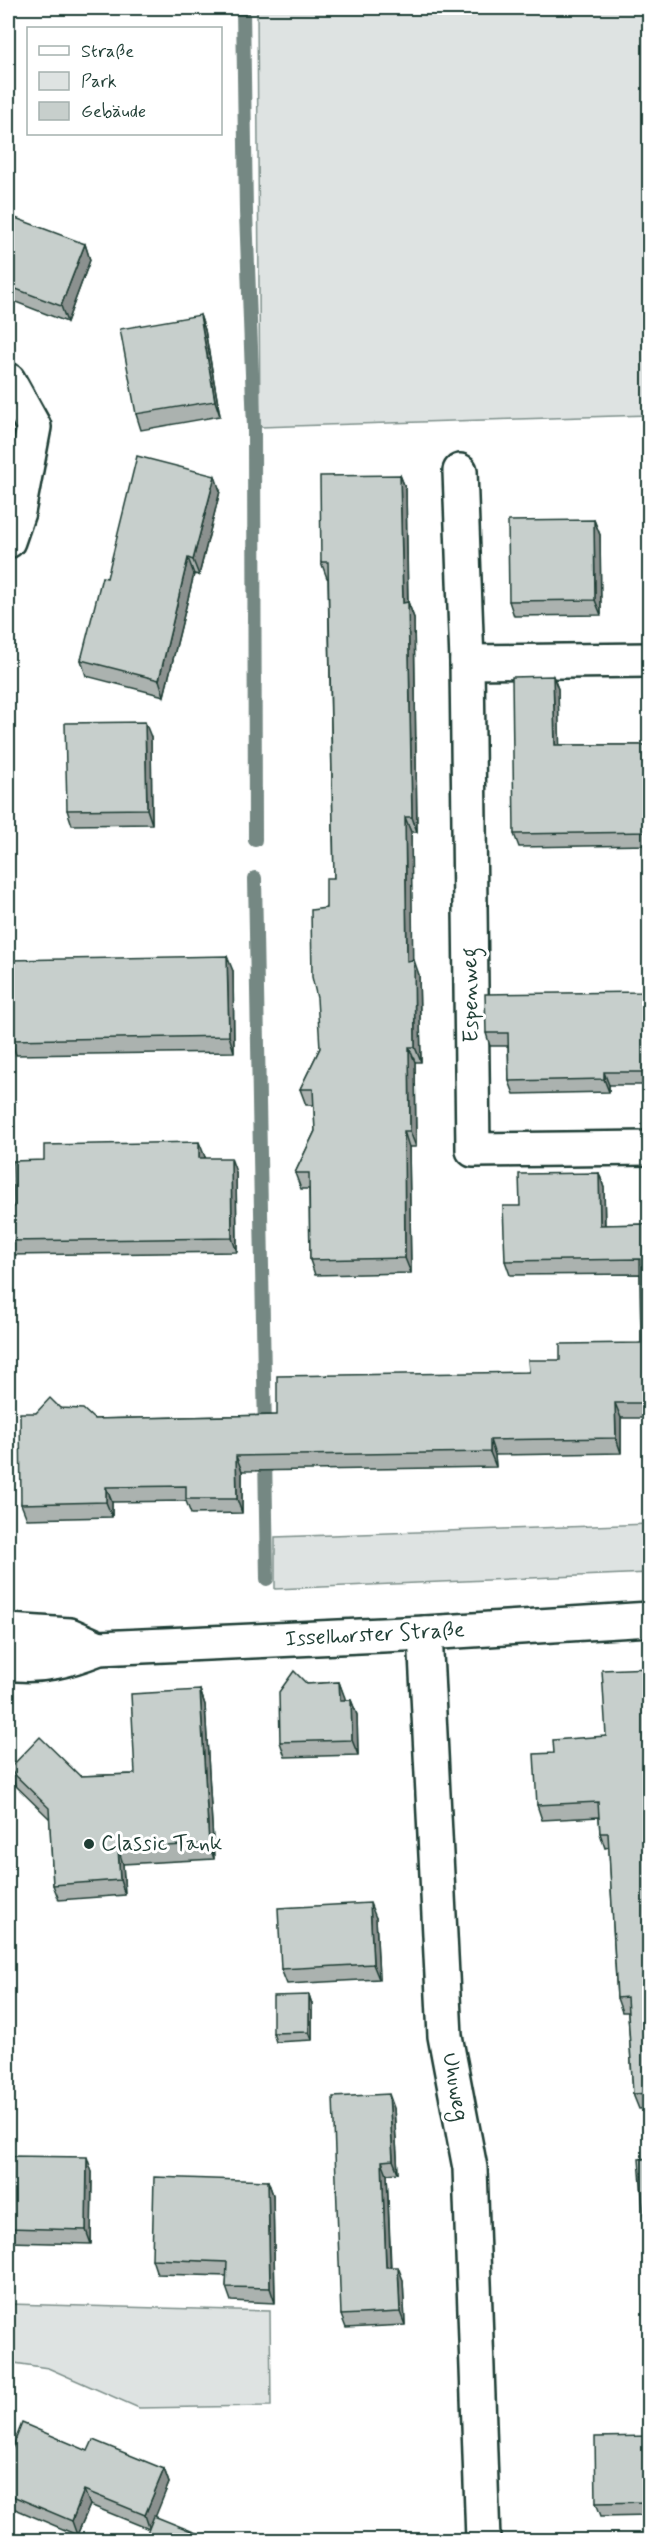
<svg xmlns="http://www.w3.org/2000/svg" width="657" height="2548" font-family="Mynerve,sans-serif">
<rect width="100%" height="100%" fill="#fff"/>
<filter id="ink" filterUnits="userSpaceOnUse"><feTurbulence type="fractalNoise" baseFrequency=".0167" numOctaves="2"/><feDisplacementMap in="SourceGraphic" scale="12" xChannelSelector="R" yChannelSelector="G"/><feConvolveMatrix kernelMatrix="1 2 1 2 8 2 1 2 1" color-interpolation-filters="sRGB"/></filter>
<g filter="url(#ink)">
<!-- green -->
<g fill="#dee3e2" stroke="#7e908b" stroke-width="1.5">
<path d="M 257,8 L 649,8 L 649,415 L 260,427 Z"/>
<path d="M 649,1524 L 649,1573 L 275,1589 L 275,1537 Z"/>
<path d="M 8,2304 L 270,2311 L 271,2406 L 139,2408 L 48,2368 L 8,2362 Z"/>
</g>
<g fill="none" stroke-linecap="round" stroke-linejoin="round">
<!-- stream -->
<g stroke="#758883" stroke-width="14">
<path d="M 243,8 L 246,212 L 254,428 L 255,840"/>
<path d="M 255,878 L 265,1433"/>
<path d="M 265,1452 L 267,1579"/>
</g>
<!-- street casing -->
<g stroke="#1f3d34" stroke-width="38">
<g id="street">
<path d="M 8,380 L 34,427 L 18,512 L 8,541"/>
<path d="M 460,471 L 467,662 L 473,1150 L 650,1148"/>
<path d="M 467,662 L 650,660"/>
<path d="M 425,1633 L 445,2036 L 470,2168 L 483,2540"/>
</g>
</g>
<!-- secondary casing -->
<g stroke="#1f3d34" stroke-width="38">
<g id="secondary">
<path d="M 8,1631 L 70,1635 L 99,1648"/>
<path d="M 8,1663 C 41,1668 68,1660 99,1648 L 425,1633 L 650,1619"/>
</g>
</g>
<!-- street -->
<use href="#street" stroke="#fff" stroke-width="33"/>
<!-- secondary -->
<use href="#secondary" stroke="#fff" stroke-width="33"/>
</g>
<!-- wall -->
<g fill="#abb2af" stroke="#1f3d34" stroke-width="1.5">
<path d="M 8,223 L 85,244 L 90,260 L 67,322 L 8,299 Z"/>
<path d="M 200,315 L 205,330 L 220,416 L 141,430 L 136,414 Z"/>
<path d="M 400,475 L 406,490 L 408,602 L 414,618 L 417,832 L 411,832 L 412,960 L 419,975 L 421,1062 L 415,1062 L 416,1147 L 409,1147 L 411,1273 L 315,1275 L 310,1260 L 309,1189 L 301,1189 L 295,1173 L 315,1131 L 314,1105 L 306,1105 L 300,1089 L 320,1048 L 326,908 L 334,878 L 328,578 L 327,578 L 321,562 Z"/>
<path d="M 220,491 L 199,575 L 194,574 L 164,696 L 86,676 L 81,660 L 107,578 Z"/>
<path d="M 594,520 L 600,535 L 601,615 L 514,616 L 509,601 Z"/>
<path d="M 553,676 L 558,689 L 559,745 L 650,745 L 650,845 L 519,847 L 514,834 Z"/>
<path d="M 151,737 L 152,824 L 72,825 L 67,810 Z"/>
<path d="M 233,971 L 234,1052 L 16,1055 L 11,1040 Z"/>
<path d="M 650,985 L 650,1085 L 609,1085 L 609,1092 L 514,1094 L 509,1081 L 508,1046 L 490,1046 L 486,1033 L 643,992 Z"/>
<path d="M 205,1157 L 205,1158 L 236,1172 L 237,1252 L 8,1255 L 8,1207 L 14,1207 L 44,1160 Z"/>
<path d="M 599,1173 L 604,1188 L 605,1225 L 650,1224 L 650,1418 L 621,1418 L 621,1453 L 495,1455 L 496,1467 L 242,1471 L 242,1513 L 191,1514 L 186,1501 L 112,1502 L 112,1517 L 27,1519 L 21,1504 L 36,1413 L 60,1408 L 94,1419 L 277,1415 L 529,1372 L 560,1360 L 641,1343 L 640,1274 L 510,1275 L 505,1261 L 520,1206 Z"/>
<path d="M 650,1668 L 650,2108 L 639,2109 L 633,2094 L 628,2012 L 622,2012 L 617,1998 L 609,1847 L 605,1848 L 600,1833 L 599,1817 L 542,1820 L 537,1805 L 554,1753 L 606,1736 Z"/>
<path d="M 339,1682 L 345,1700 L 351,1700 L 357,1715 L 358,1755 L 285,1757 L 280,1742 L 307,1684 Z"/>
<path d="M 200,1690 L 205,1705 L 214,1859 L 123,1864 L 125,1895 L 59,1900 L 53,1885 L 50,1819 L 15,1785 L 9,1769 L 80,1776 L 135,1774 Z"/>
<path d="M 376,1918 L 379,1979 L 287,1984 L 281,1969 Z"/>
<path d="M 309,1995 L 312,2004 L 312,2040 L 276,2042 L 273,2033 Z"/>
<path d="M 394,2108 L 398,2173 L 387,2174 L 391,2267 L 403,2280 L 405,2325 L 346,2328 L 341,2315 Z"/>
<path d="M 8,2156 L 92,2172 L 91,2244 L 8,2242 Z"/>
<path d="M 268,2181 L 273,2195 L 275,2303 L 231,2301 L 226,2287 L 227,2276 L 157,2274 L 152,2259 Z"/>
<path d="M 650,2436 L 650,2515 L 601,2516 L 596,2503 Z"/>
<path d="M 88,2451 L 164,2469 L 169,2483 L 149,2529 L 90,2505 L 77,2535 L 8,2506 L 8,2459 Z"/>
</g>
<!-- shaded-wall -->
<g fill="#8b918f" stroke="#1f3d34" stroke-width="1.5">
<path d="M 85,244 L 90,260 L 67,322 L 61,306 Z"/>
<path d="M 200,315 L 205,330 L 220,416 L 215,401 Z"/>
<path d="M 400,475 L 406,490 L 408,618 L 403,603 Z"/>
<path d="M 215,476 L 220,491 L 199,575 L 193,560 Z"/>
<path d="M 594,520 L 600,535 L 601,615 L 595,600 Z"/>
<path d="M 188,558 L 194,574 L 164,696 L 159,680 Z"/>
<path d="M 408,602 L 414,618 L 417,832 L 412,817 Z"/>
<path d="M 553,676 L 558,689 L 560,758 L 555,745 Z"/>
<path d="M 145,722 L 151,737 L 152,824 L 147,809 Z"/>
<path d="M 405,817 L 411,832 L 413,976 L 407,961 Z"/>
<path d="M 227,956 L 233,971 L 234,1052 L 229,1036 Z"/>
<path d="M 414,960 L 419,975 L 421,1062 L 415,1047 Z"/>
<path d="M 409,1047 L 415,1062 L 416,1147 L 410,1131 Z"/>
<path d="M 604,1072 L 609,1085 L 609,1092 L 604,1079 Z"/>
<path d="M 404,1131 L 409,1147 L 411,1273 L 405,1258 Z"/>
<path d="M 199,1142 L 205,1157 L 205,1173 L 199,1158 Z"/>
<path d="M 231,1158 L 236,1172 L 237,1252 L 232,1238 Z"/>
<path d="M 599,1173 L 604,1188 L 605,1240 L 600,1225 Z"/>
<path d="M 615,1403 L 621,1418 L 621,1453 L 616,1438 Z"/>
<path d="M 490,1440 L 495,1455 L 496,1467 L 490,1452 Z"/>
<path d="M 236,1456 L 242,1471 L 242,1513 L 237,1499 Z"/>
<path d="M 106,1487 L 112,1502 L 112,1517 L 106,1502 Z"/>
<path d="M 339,1682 L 345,1698 L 345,1715 L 340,1700 Z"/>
<path d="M 200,1690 L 205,1705 L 214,1859 L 209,1844 Z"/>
<path d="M 351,1700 L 357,1715 L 358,1755 L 352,1740 Z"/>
<path d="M 118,1848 L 123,1864 L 125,1895 L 120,1880 Z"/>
<path d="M 370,1903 L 376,1918 L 379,1979 L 373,1964 Z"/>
<path d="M 309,1995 L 312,2004 L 312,2040 L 309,2032 Z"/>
<path d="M 389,2094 L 394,2108 L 398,2173 L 393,2160 Z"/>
<path d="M 87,2157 L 92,2172 L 91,2244 L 86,2230 Z"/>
<path d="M 382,2161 L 387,2174 L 391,2281 L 386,2267 Z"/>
<path d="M 268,2181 L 273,2195 L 275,2303 L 270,2288 Z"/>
<path d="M 398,2267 L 403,2280 L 405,2325 L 400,2312 Z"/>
<path d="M 164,2469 L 169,2483 L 150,2530 L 145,2515 Z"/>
<path d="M 84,2490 L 90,2505 L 77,2535 L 72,2521 Z"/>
</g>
<!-- building -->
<g fill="#c7cfcc" stroke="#1f3d34" stroke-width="1.5">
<path d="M 10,216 L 85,244 L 61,306 L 8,286 L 8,223 Z"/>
<path d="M 200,315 L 215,401 L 136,414 L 120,329 Z"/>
<path d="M 137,456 L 215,476 L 193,560 L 188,558 L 159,680 L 81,660 L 102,577 L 107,578 Z"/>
<path d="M 400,475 L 403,603 L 408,602 L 412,817 L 405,817 L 407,961 L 414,960 L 415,1047 L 409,1047 L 410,1131 L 404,1131 L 405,1258 L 310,1260 L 309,1173 L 295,1173 L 315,1131 L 313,1089 L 300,1089 L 320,1048 L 317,998 L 312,977 L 311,910 L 326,908 L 326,878 L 334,878 L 328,562 L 321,562 L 320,476 Z"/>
<path d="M 594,520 L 595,600 L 509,601 L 508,521 Z"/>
<path d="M 553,676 L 555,745 L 650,745 L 650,832 L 514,834 L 512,677 Z"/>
<path d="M 145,722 L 147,809 L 67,810 L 65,723 Z"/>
<path d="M 227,956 L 229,1036 L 11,1040 L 9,960 Z"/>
<path d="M 643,985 L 650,985 L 650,1072 L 604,1072 L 604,1079 L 509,1081 L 508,1033 L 486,1033 L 485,994 L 643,992 Z"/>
<path d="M 199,1142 L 199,1158 L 231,1158 L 232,1238 L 8,1241 L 8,1207 L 14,1207 L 13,1161 L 44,1160 L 44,1145 Z"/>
<path d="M 599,1173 L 600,1225 L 650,1224 L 650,1403 L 615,1403 L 616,1438 L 490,1440 L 490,1452 L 236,1456 L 237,1499 L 186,1499 L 186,1486 L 106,1487 L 106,1502 L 21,1504 L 20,1413 L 36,1413 L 50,1398 L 60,1408 L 83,1409 L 94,1419 L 277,1415 L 277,1376 L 529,1372 L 528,1360 L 560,1360 L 560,1344 L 641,1343 L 640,1259 L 505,1261 L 503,1206 L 520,1206 L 519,1174 Z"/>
<path d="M 650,1668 L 650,2093 L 633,2094 L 627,1997 L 617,1998 L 608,1833 L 600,1833 L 598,1802 L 537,1805 L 534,1754 L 554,1753 L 553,1740 L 606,1736 L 602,1670 Z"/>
<path d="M 294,1671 L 307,1684 L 339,1682 L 340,1700 L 351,1700 L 352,1740 L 280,1742 L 279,1692 Z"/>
<path d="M 200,1690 L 209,1844 L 118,1848 L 120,1880 L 53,1885 L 49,1808 L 9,1769 L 40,1737 L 80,1776 L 135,1774 L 131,1694 Z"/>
<path d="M 370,1903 L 373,1964 L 281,1969 L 278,1908 Z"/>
<path d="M 309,1995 L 309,2032 L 273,2033 L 273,1996 Z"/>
<path d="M 389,2094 L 393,2160 L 382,2161 L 386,2267 L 398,2267 L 400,2312 L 341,2315 L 333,2097 Z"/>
<path d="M 8,2156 L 87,2157 L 86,2230 L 8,2228 Z"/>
<path d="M 650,2158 L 650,2299 L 639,2159 Z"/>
<path d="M 154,2177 L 268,2181 L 270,2288 L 226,2287 L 227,2262 L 152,2259 Z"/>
<path d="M 22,2423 L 88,2451 L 93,2440 L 164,2469 L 145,2515 L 84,2490 L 72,2521 L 8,2494 L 8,2459 Z"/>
<path d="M 650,2436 L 650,2502 L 596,2503 L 595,2437 Z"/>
<path d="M 154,2516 L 216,2541 L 144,2541 Z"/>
</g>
</g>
<!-- markers -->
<circle fill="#1f3d34" stroke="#fff" stroke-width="2" cx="89" cy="1844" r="6"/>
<g text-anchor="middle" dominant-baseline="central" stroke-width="6" stroke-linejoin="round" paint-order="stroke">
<!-- street labels -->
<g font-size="22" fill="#1f3d34" stroke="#fff">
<text transform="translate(471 995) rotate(-91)">Espenweg</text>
<text transform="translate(375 1635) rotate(-3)">Isselhorster Straße</text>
<text transform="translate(455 2087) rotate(80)">Uhuweg</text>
</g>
<!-- poi labels -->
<g font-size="22" fill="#1f3d34" stroke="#fff" text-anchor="start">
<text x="101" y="1844">Classic Tank</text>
</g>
</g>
<!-- margin -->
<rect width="657" height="2548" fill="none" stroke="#fff" stroke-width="30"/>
<rect x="15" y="15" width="627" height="2518" fill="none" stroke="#1f3d34" stroke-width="2" filter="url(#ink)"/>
<!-- legend -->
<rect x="27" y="27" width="195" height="108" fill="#ffffff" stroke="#a5b1ae" stroke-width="1.5"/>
<rect x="39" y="46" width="30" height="9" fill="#ffffff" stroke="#a5b1ae" stroke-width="1.5"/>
<text x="81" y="57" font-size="18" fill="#1f3d34">Straße</text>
<rect x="39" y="72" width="30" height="18" fill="#dee3e2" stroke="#a5b1ae" stroke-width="1.5"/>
<text x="81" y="87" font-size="18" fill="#1f3d34">Park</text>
<rect x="39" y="102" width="30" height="18" fill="#c7cfcc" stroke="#a5b1ae" stroke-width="1.5"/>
<text x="81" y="117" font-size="18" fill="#1f3d34">Gebäude</text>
</svg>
